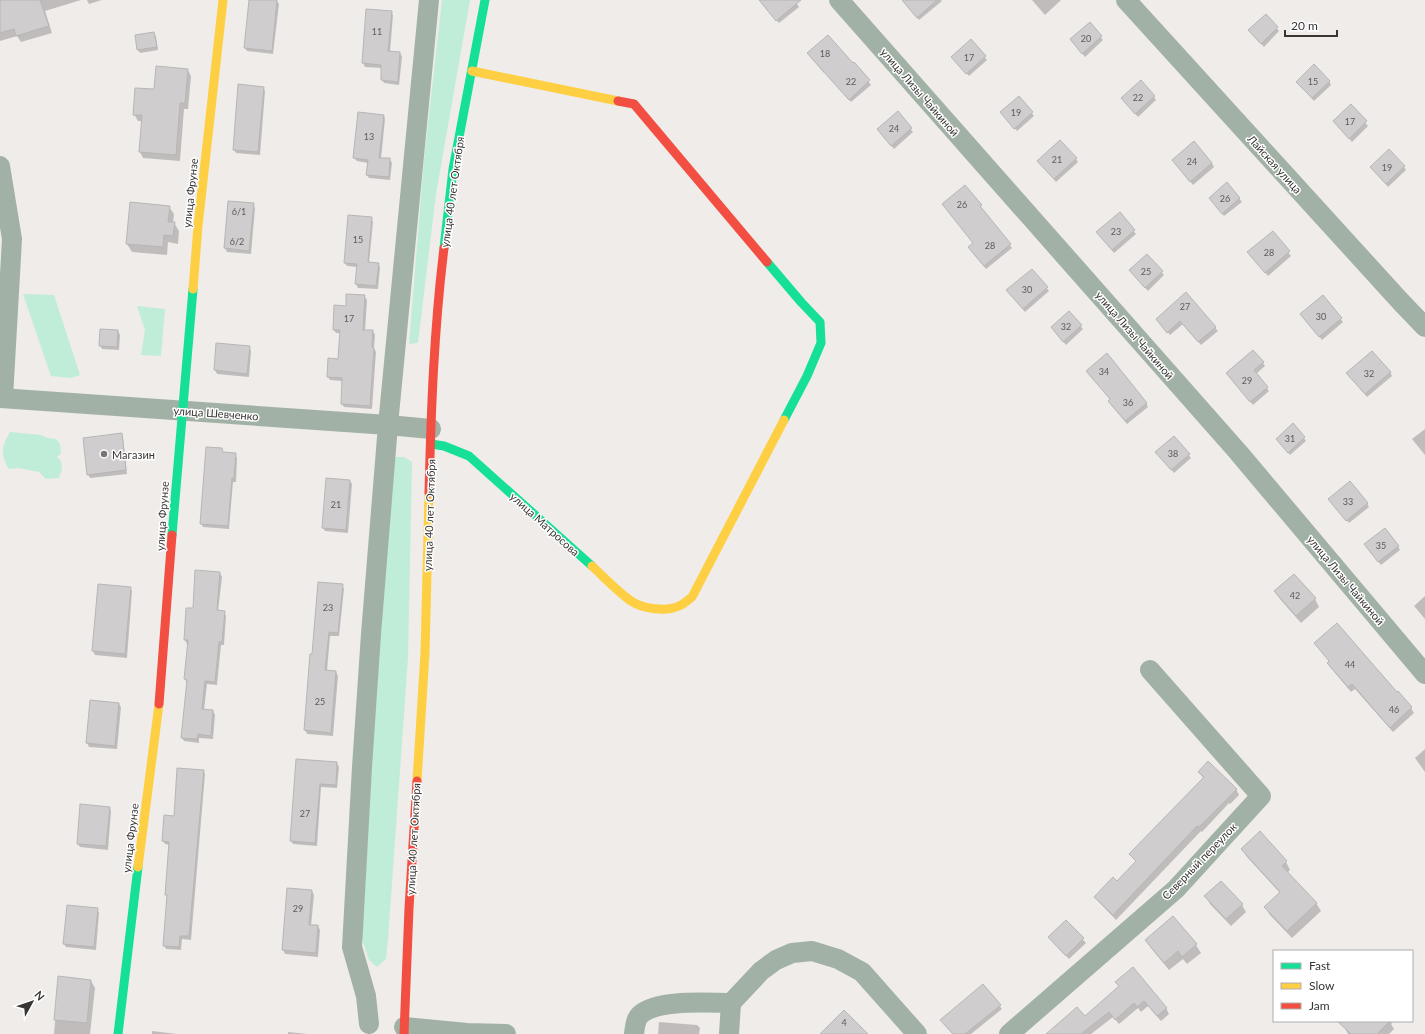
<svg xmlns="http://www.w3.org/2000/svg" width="1425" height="1034" font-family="Lato,sans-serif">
<rect width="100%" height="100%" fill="#efecea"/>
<!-- green -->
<g fill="#c0edd7">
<path d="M 442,0 L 470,0 L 436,194 L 418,343 L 409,344 L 424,159 Z"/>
<path d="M 23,294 L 54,295 L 80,375 L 71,378 L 51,376 Z"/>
<path d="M 137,306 L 165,309 L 161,356 L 141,355 L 145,330 Z"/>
<path d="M 10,432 L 41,435 L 48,438 L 56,439 L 60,444 L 61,453 L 57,457 L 61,461 L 62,469 L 59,478 L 46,479 L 39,472 L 18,468 L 9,469 C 0,455 2,445 10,432 Z"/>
<path d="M 395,457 L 404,457 L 412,462 L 408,658 L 388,939 L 386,959 L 377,967 L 369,960 L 361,936 L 380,614 Z"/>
</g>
<!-- shadow -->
<g fill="#0003">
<path d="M 0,0 L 81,0 L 45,11 L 52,33 L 21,42 L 17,36 L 0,41 Z"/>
<path d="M 87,0 L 102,0 L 89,4 Z"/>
<path d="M 250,0 L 277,1 L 279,4 L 273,54 L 247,51 L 245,48 Z"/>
<path d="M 771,0 L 794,0 L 799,7 L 779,23 L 767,9 Z"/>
<path d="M 902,0 L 941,0 L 942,1 L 919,20 Z"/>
<path d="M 1032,0 L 1061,0 L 1045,15 Z"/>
<path d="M 391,12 L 393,15 L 390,52 L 400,53 L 402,57 L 399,85 L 384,83 L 382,80 L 382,68 L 365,67 L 363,63 Z"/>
<path d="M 1266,16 L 1279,31 L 1264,47 L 1252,34 Z"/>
<path d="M 1090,24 L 1103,40 L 1085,57 L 1071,40 Z"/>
<path d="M 154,33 L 156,37 L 158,50 L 140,53 L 138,50 L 136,36 Z"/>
<path d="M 971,41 L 987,60 L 969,76 L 955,60 Z"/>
<path d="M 808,54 L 853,65 L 854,64 L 871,85 L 851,102 L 825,72 L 824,73 Z"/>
<path d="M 187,69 L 191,76 L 188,109 L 184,109 L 180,161 L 143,158 L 140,152 L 142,121 L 138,121 L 134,114 L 154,90 Z"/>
<path d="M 1329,81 L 1331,85 L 1314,101 L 1297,82 Z"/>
<path d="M 263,88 L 265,91 L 260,155 L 236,153 L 234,150 Z"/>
<path d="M 1019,97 L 1034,116 L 1017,131 L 1001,112 Z"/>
<path d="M 1154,97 L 1156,100 L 1138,117 L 1122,98 Z"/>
<path d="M 1351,106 L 1368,126 L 1352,142 L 1334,121 Z"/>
<path d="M 897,113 L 913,132 L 894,149 L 880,132 Z"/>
<path d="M 383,115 L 385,119 L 381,159 L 390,159 L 392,163 L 390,180 L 369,178 L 367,175 L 368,163 L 357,161 L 354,158 Z"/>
<path d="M 1076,159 L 1078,162 L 1056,182 L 1038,161 Z"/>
<path d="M 1173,160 L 1212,163 L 1214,167 L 1193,185 Z"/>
<path d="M 1371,167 L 1404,167 L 1406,170 L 1388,187 Z"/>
<path d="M 1227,183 L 1242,202 L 1224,216 L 1210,198 Z"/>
<path d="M 965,186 L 1012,248 L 986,269 L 971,251 L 974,243 Z"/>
<path d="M 229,202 L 253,204 L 255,208 L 251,254 L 227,252 L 225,248 Z"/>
<path d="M 169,207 L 174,214 L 173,223 L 174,223 L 179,231 L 178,244 L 168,242 L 167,255 L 132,252 L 127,244 Z"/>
<path d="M 1119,214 L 1136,234 L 1114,253 L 1098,233 Z"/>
<path d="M 371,218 L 373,222 L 369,263 L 378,264 L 380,267 L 378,289 L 358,288 L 356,284 L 358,267 L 347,266 L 345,263 Z"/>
<path d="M 1272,232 L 1291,256 L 1268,276 L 1251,256 Z"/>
<path d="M 1147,255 L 1164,275 L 1148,291 L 1133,274 Z"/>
<path d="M 1032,270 L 1049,291 L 1025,312 L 1010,294 Z"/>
<path d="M 1186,294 L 1218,331 L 1201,345 L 1183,324 L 1170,335 L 1157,319 Z"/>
<path d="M 364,296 L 367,300 L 365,331 L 373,331 L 375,335 L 374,348 L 376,352 L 372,409 L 344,407 L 342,404 L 343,381 L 330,380 L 328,377 L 339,360 L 340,333 L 336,333 L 334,330 L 347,307 Z"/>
<path d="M 1322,296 L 1343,322 L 1322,340 L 1301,314 Z"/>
<path d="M 1069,312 L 1083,329 L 1066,345 L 1052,328 Z"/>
<path d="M 118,331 L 120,335 L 119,350 L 102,349 L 100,345 Z"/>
<path d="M 217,344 L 249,347 L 251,351 L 249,377 L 217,374 L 215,370 Z"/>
<path d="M 1263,363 L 1265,366 L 1256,374 L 1269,391 L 1253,405 L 1229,376 Z"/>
<path d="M 1087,371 L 1146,403 L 1148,407 L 1127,424 L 1111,404 L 1111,399 Z"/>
<path d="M 1390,372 L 1392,376 L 1367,397 L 1348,374 Z"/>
<path d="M 1425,429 L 1425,455 L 1412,439 Z"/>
<path d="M 121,434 L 123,438 L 127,474 L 90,478 L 88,474 Z"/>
<path d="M 1174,437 L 1191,458 L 1174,473 L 1159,455 Z"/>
<path d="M 1304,438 L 1306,441 L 1290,455 L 1277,439 Z"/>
<path d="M 224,453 L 235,454 L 237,458 L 236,482 L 233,482 L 229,529 L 203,527 L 201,523 Z"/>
<path d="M 350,481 L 352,484 L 348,533 L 325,531 L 323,528 Z"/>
<path d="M 1332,502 L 1367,503 L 1369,507 L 1349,523 Z"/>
<path d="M 1398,546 L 1400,550 L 1381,565 L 1367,548 Z"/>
<path d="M 220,573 L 222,577 L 218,611 L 224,612 L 226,616 L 224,645 L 221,645 L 217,685 L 207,684 L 204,710 L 213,711 L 215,715 L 213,739 L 199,738 L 199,743 L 184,741 L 182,738 L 187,683 L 185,679 L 189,644 L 187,644 L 185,640 L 187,609 L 194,609 Z"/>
<path d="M 99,585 L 130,588 L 132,591 L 127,658 L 95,655 L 93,651 Z"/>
<path d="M 342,585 L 344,589 L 339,636 L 330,636 L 327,671 L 336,672 L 338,676 L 333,736 L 307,734 L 305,730 L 311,655 L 312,656 Z"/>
<path d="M 1275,592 L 1315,599 L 1319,607 L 1301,623 L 1280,599 Z"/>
<path d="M 1425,596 L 1425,619 L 1414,606 Z"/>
<path d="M 1316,643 L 1397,694 L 1411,708 L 1414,713 L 1393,732 L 1355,689 L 1351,692 L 1331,668 L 1328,663 L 1330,661 Z"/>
<path d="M 119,704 L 121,707 L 117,749 L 89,747 L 87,743 Z"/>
<path d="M 1425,749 L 1425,772 L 1415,758 Z"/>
<path d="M 297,760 L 337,763 L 339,767 L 337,788 L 321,787 L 317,846 L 293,844 L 291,841 Z"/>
<path d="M 203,771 L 205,774 L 191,940 L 182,939 L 181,950 L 166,949 L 164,945 L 168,898 L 166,894 L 170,845 L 165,844 L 163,841 L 174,817 Z"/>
<path d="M 1199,772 L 1236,789 L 1239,795 L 1230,804 L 1229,803 L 1202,832 L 1201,831 L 1116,920 L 1099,902 L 1096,897 L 1117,883 L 1136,862 L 1131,854 L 1204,779 Z"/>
<path d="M 109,807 L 111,811 L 108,850 L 80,847 L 78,844 Z"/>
<path d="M 1242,849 L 1286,862 L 1290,870 L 1287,873 L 1316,903 L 1321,911 L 1292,938 L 1270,915 L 1265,907 L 1280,893 L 1247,857 Z"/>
<path d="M 288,889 L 312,891 L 314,895 L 311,926 L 318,926 L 320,930 L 318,957 L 285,954 L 283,950 Z"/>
<path d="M 1206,896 L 1242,905 L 1246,912 L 1231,926 L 1210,904 Z"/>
<path d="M 97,909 L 99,913 L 96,950 L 66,947 L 64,944 Z"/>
<path d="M 1173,917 L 1196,945 L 1201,953 L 1187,964 L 1183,959 L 1169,970 L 1151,948 L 1146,940 Z"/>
<path d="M 1066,921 L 1086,943 L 1069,959 L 1049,938 Z"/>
<path d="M 59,978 L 91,981 L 95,988 L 90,1034 L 54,1034 Z"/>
<path d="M 983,986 L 1002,1009 L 971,1034 L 953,1034 L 944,1024 Z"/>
<path d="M 1120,987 L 1166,1008 L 1169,1014 L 1161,1021 L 1148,1006 L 1141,1012 L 1138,1008 L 1119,1024 L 1113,1017 L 1091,1034 L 1047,1034 L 1085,1018 Z"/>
<path d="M 1349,1021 L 1394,1021 L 1391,1024 L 1394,1029 L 1389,1034 L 1348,1034 L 1344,1026 Z"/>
<path d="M 659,1022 L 697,1025 L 700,1028 L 699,1034 L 658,1034 Z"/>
<path d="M 152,1031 L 177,1034 L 152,1034 Z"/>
<path d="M 288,1032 L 308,1034 L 288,1034 Z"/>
</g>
<!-- building -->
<g fill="#cfcdcd" stroke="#b7b6b6">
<path d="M 0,0 L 40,0 L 49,26 L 16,36 L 14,29 L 0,33 Z"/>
<path d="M 249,0 L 277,0 L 272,51 L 244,48 Z"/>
<path d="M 759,0 L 801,0 L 776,21 Z"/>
<path d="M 902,0 L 937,0 L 917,18 Z"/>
<path d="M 366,9 L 392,11 L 388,51 L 400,52 L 398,82 L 381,80 L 381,65 L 362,63 Z"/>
<path d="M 1266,14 L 1278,27 L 1261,44 L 1248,30 Z"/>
<path d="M 1090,22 L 1102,36 L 1082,54 L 1070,39 Z"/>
<path d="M 154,32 L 157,47 L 137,50 L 135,35 Z"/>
<path d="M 828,35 L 853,63 L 854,62 L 870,80 L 849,100 L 807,53 Z"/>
<path d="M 971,39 L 986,56 L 966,74 L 951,57 Z"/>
<path d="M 1314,64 L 1330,81 L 1312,98 L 1296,82 Z"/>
<path d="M 156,66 L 188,69 L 185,103 L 180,103 L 176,155 L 139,152 L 142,115 L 133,115 L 135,88 L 154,89 Z"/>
<path d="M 1141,80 L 1155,96 L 1135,114 L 1121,98 Z"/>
<path d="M 238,84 L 264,87 L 258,152 L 233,150 Z"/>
<path d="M 1019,96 L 1033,112 L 1014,129 L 1000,112 Z"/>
<path d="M 1351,104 L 1367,121 L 1349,139 L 1333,121 Z"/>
<path d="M 898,111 L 912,128 L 891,146 L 877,129 Z"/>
<path d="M 358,112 L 384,115 L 379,158 L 390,158 L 389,177 L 366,175 L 368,160 L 353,158 Z"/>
<path d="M 1060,140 L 1077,158 L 1054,179 L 1037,161 Z"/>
<path d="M 1194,141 L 1212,163 L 1190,182 L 1172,160 Z"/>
<path d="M 1389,149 L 1405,166 L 1386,184 L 1370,167 Z"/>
<path d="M 1227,182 L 1240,198 L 1222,214 L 1209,198 Z"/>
<path d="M 965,185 L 982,205 L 980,206 L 1011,244 L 984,266 L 968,247 L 973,243 L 942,204 Z"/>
<path d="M 228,201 L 254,203 L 249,251 L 224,248 Z"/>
<path d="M 130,202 L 170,206 L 168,222 L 175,222 L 173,236 L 164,235 L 163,247 L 126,244 Z"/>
<path d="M 1120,212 L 1135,230 L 1112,250 L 1096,232 Z"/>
<path d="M 348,215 L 372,217 L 368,262 L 379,263 L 376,286 L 355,284 L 357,264 L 344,263 Z"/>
<path d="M 1273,231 L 1290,251 L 1265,273 L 1247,252 Z"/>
<path d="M 1147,254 L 1163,271 L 1145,288 L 1129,270 Z"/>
<path d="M 1032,269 L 1048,287 L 1023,309 L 1006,290 Z"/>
<path d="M 1186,292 L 1216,327 L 1198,342 L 1180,321 L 1167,333 L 1156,319 Z"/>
<path d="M 346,294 L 365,295 L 363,330 L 373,330 L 372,347 L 374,348 L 370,406 L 341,404 L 342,378 L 327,377 L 328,358 L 338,359 L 340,330 L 333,330 L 334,305 L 346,306 Z"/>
<path d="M 1323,295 L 1342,318 L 1319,337 L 1300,314 Z"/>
<path d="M 1069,311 L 1082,325 L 1063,342 L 1051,327 Z"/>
<path d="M 100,329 L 118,330 L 117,347 L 99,346 Z"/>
<path d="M 216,343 L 250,346 L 247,374 L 214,370 Z"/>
<path d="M 1253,350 L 1264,362 L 1254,370 L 1268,387 L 1250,402 L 1226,373 Z"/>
<path d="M 1372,351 L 1391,372 L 1365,394 L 1346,373 Z"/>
<path d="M 1107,353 L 1147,403 L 1125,421 L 1108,401 L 1110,399 L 1086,371 Z"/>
<path d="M 1293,423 L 1305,437 L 1288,453 L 1276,439 Z"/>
<path d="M 122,433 L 126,470 L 87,475 L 83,438 Z"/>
<path d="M 1174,436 L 1190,454 L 1171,470 L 1155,452 Z"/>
<path d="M 206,447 L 222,448 L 223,452 L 236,453 L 234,478 L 232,478 L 228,526 L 200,524 Z"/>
<path d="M 326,478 L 350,480 L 346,530 L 322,528 Z"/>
<path d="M 1350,481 L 1368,503 L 1346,521 L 1328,499 Z"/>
<path d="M 1385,528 L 1399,546 L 1378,562 L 1364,544 Z"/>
<path d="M 195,570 L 220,572 L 217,610 L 225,611 L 222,642 L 219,642 L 215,682 L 205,681 L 202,709 L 213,710 L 211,736 L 198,734 L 197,739 L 181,738 L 187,680 L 184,679 L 188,640 L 184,640 L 186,608 L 193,608 Z"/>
<path d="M 1294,574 L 1316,598 L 1296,616 L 1274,591 Z"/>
<path d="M 318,582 L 343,584 L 338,633 L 329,632 L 325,670 L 336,671 L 331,733 L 304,730 L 310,654 L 312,654 Z"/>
<path d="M 98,584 L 131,587 L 125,654 L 92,651 Z"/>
<path d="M 1337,623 L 1397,692 L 1398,691 L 1412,707 L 1390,728 L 1352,684 L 1348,687 L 1327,663 L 1329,661 L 1314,643 Z"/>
<path d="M 90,700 L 119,703 L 115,746 L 86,743 Z"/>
<path d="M 296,759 L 337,762 L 336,785 L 320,784 L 315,843 L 290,841 Z"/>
<path d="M 1208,761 L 1237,789 L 1199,827 L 1197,826 L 1113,915 L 1094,897 L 1113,877 L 1117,881 L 1136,861 L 1129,854 L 1204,777 L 1198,772 Z"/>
<path d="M 177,768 L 204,770 L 189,936 L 180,936 L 179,947 L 163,946 L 167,895 L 165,895 L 169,842 L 162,841 L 164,815 L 174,816 Z"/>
<path d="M 80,804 L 110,807 L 106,846 L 77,844 Z"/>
<path d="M 1260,831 L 1287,861 L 1282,866 L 1317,903 L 1287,931 L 1264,907 L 1280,892 L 1241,849 Z"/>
<path d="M 1221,881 L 1243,904 L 1226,919 L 1204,896 Z"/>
<path d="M 287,888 L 312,890 L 309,925 L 318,925 L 316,953 L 282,950 Z"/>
<path d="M 67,905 L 98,908 L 94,947 L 63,944 Z"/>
<path d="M 1173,916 L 1197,944 L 1182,957 L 1178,951 L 1164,963 L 1145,940 Z"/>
<path d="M 1066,920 L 1084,938 L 1066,956 L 1048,937 Z"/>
<path d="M 1133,967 L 1167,1008 L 1157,1016 L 1144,1001 L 1137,1007 L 1134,1003 L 1115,1020 L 1109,1012 L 1081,1034 L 1046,1034 L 1077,1007 L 1085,1016 L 1119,986 L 1115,982 Z"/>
<path d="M 58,976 L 91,980 L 87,1023 L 54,1020 Z"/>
<path d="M 983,984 L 1001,1005 L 965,1034 L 953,1034 L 940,1020 Z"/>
<path d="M 844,1010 L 868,1034 L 820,1034 Z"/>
<path d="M 1337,1021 L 1390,1021 L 1377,1034 L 1351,1034 Z"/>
</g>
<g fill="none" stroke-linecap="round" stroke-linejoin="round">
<!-- street -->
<g stroke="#a2b1a6" stroke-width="20">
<path d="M 839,0 L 1238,452 L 1425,674"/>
<path d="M 1126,0 L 1401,302 L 1425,327"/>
<path d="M 0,166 L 12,239 L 3,398"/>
<path d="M 0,398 L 388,425 L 431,429"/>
<path d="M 369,1024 L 366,996 L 352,947 L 362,767 L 371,634 L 388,425 L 429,0"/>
<path d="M 404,1027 L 467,1033 L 506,1034"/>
<path d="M 634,1034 C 635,1027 635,1019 641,1014 C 659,999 708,1003 731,1003 L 761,971 L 776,960 L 792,953 L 812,951 L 838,959 L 862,972 L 917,1034"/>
<path d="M 729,1034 L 731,1003"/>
<path d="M 1009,1034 L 1176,889 L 1261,796 L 1150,670"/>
</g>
<!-- fast -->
<g stroke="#16e098" stroke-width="9">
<path d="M 444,248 L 453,169 L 485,0"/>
<path d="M 767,262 L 801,302 L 820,322 L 821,343 L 807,376 L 784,420"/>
<path d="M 431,444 L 444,446 L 469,456 L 592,566"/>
<path d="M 172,535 L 193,289"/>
<path d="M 118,1034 L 138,867"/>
</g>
<!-- slow -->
<g stroke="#ffcf43" stroke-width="9">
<path d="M 472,71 L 618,101"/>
<path d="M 193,289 L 198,226 L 223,0"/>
<path d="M 592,566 C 605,578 617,591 631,601 C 643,609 666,612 679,606 C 684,604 688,600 692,597 L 784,420"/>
<path d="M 417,781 L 425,653 L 429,493"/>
<path d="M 138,867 L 159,704"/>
</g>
<!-- jam -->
<g stroke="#f24e42" stroke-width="9">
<path d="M 618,101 L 634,104 L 767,262"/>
<path d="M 429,493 C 431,411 434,329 444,248"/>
<path d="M 159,704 L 172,535"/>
<path d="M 404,1034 L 409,908 L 417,781"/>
</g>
</g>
<!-- markers -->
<circle fill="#787574" stroke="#fff" stroke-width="1.5" cx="104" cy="454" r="4"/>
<g text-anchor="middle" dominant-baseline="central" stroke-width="3" stroke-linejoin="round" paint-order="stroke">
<!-- number labels -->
<g font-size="9" fill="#5e5b5a">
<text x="377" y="31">11</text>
<text x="1086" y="38">20</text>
<text x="825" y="53">18</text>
<text x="969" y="57">17</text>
<text x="851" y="81">22</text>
<text x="1313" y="81">15</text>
<text x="1138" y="97">22</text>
<text x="1016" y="112">19</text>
<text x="1350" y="121">17</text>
<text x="894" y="128">24</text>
<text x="369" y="136">13</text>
<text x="1057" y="159">21</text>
<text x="1192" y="161">24</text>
<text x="1387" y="167">19</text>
<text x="1225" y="198">26</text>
<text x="962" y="204">26</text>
<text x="239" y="211">6/1</text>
<text x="1116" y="231">23</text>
<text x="358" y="239">15</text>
<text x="237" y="241">6/2</text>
<text x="990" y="245">28</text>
<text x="1269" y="252">28</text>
<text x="1146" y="271">25</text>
<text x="1027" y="289">30</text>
<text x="1185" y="306">27</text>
<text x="1321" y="316">30</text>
<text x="349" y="318">17</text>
<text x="1066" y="326">32</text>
<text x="1104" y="371">34</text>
<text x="1369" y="373">32</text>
<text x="1247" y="380">29</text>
<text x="1128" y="402">36</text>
<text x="1290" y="438">31</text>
<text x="1173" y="453">38</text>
<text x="1348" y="501">33</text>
<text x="336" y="504">21</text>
<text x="1381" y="545">35</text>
<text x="1295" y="595">42</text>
<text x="328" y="607">23</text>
<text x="1350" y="664">44</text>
<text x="320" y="701">25</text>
<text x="1394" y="709">46</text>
<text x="305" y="813">27</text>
<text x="298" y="908">29</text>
<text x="844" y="1022">4</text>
</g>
<!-- street labels -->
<g font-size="11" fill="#383534" stroke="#fff">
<text transform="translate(920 92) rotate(49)">улица Лизы Чайкиной</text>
<text transform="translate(1275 164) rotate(48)">Лайская улица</text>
<text transform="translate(452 192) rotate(-82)">улица 40 лет Октября</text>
<text transform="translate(190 193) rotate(-84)">улица Фрунзе</text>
<text transform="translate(1135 335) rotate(49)">улица Лизы Чайкиной</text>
<text transform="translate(216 413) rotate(4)">улица Шевченко</text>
<text transform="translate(429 515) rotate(-88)">улица 40 лет Октября</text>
<text transform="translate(162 516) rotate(-86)">улица Фрунзе</text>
<text transform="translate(545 524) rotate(42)">улица Матросова</text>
<text transform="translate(1346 580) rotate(50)">улица Лизы Чайкиной</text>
<text transform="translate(130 838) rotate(-83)">улица Фрунзе</text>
<text transform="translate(413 839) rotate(-87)">улица 40 лет Октября</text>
<text transform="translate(1199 861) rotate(-46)">Северный переулок</text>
</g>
<!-- poi labels -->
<g font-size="11" fill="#383534" stroke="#fff" text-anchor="start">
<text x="112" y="454">Магазин</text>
</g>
</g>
<!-- legend -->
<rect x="1273" y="950" width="140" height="72" fill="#ffffff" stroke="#afaeae"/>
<rect x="1281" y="963" width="20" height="6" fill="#16e098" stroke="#afaeae"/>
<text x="1309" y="970" font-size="12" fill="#383534">Fast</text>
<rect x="1281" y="983" width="20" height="6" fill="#ffcf43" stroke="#afaeae"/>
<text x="1309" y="990" font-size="12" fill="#383534">Slow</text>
<rect x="1281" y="1003" width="20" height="6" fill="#f24e42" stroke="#afaeae"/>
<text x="1309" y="1010" font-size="12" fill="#383534">Jam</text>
<!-- north arrow -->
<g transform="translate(32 1002) rotate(50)" stroke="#ffffff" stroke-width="3" paint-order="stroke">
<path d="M0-3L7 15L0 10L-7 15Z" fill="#383534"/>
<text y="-6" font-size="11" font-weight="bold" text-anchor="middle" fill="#383534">N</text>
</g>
<!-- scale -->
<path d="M1285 30v6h52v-6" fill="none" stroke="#383534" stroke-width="2"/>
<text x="1291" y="30" font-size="12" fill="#383534" stroke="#ffffff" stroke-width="3" paint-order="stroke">20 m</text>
</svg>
